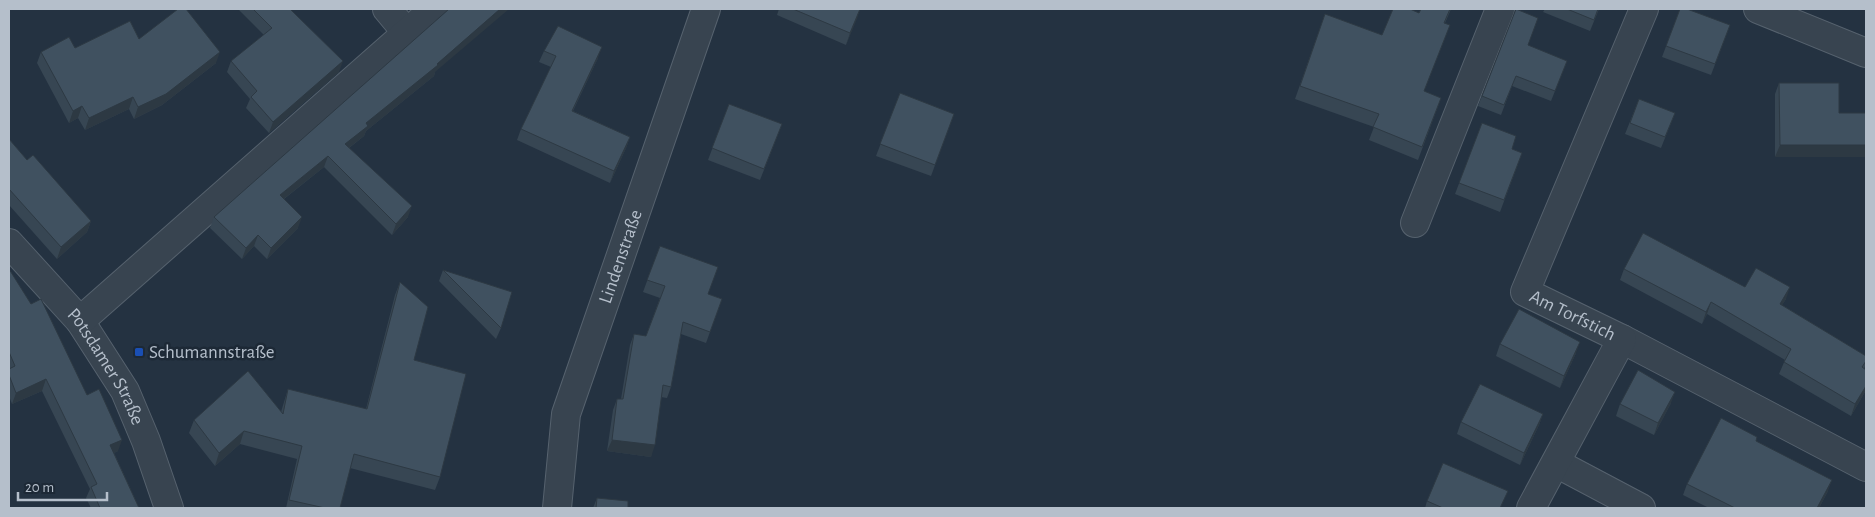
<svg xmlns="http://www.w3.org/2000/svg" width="1875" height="517" font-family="'Alegreya Sans',sans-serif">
<rect width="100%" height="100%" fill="#243241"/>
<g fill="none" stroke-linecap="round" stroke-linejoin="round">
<!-- minor casing -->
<g stroke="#56626e" stroke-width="30">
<g id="minor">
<path d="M 387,9 L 407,33"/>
<path id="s1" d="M 1644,9 L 1525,292 L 1622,339 L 1866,467"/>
<path d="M 1758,9 L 1866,53"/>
<path d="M 1415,223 L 1500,9"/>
<path id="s2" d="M 9,243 L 80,321 L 125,391 L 146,441 L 169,508"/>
<path d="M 80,321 L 434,9"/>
<path d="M 1556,463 L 1641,508"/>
<path id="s3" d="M 557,508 L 566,414 L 706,9"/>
<path d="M 1531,508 L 1622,339"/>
</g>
</g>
<!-- minor -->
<use href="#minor" stroke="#384450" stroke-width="28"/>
</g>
<!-- wall -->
<g fill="#374653">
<path d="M 238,9 L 290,9 L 339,72 L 269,133 L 246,108 L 250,99 L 227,72 L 231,61 L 264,35 Z"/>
<path d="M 779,9 L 860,9 L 846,45 L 777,15 Z"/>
<path d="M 1421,9 L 1451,9 L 1445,23 L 1445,38 L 1424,91 L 1441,98 L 1418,160 L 1369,140 L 1374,127 L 1295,99 L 1325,14 L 1382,35 L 1419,13 Z"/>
<path d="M 1545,9 L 1599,9 L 1590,31 L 1543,12 Z"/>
<path d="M 1680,9 L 1730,25 L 1711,75 L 1662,57 Z"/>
<path d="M 139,39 L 216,63 L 162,105 L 134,119 L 129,109 L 85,130 L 78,118 L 69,123 L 37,63 L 41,52 Z"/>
<path d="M 1528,46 L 1567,61 L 1551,101 L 1512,86 L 1501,115 L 1478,106 L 1482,96 Z"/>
<path d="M 544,51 L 598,58 L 573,111 L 630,137 L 626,148 L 610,183 L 517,140 L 521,129 L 551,67 L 539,62 Z"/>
<path d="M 435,72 L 434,76 L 366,131 L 364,136 L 349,148 L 408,217 L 392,235 L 324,167 L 284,199 L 298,228 L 267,259 L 254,246 L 242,259 L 210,228 L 214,217 Z"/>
<path d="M 1779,83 L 1839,83 L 1775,157 L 1775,94 Z"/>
<path d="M 900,93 L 954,114 L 931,176 L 876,156 Z"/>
<path d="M 1639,99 L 1675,113 L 1661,148 L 1625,134 Z"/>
<path d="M 729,104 L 782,124 L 760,180 L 708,160 Z"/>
<path d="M 1482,123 L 1512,149 L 1522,153 L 1500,212 L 1455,194 Z"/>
<path d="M 9,139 L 27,160 L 91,221 L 87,232 L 57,259 L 9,205 Z"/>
<path d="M 660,246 L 708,294 L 722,299 L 706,343 L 681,334 L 671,387 L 667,398 L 661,397 L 651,457 L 607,451 L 613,410 L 617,399 L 621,399 L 630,345 L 634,334 L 646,336 L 660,298 L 643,292 Z"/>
<path d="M 9,269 L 87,395 L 118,451 L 114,453 L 139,508 L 91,508 L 86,498 L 90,489 L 42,391 L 12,404 L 9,396 Z"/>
<path d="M 1624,269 L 1745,287 L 1786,299 L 1782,305 L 1866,356 L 1866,364 L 1864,369 L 1866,370 L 1866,390 L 1851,416 L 1779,374 L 1785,360 L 1707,314 L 1702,324 L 1620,280 Z"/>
<path d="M 443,270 L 501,328 L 496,339 L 439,281 Z"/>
<path d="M 400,282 L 414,360 L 440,477 L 435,490 L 350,468 L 340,508 L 286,508 L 297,459 L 240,444 L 215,466 L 189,433 L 194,420 L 281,412 L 284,402 L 288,389 L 366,409 L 395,295 Z"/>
<path d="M 1500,344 L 1576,353 L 1560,388 L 1496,356 Z"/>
<path d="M 1671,403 L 1654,435 L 1616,416 L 1620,404 Z"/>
<path d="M 1543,414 L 1539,425 L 1520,465 L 1457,434 L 1461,422 Z"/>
<path d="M 1756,441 L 1828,491 L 1819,508 L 1709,508 L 1683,495 L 1687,484 Z"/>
<path d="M 597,498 L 628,508 L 593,508 Z"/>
<path d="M 1427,501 L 1501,508 L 1425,508 Z"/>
</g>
<!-- shaded-wall -->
<g fill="#2d3943">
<path d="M 500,9 L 509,9 L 435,72 L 434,76 L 366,131 L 364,136 L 341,154 L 345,144 L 366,123 L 437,64 Z"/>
<path d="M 860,9 L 857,19 L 846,45 L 850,33 Z"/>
<path d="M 602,47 L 598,58 L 567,122 L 572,111 Z"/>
<path d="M 220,52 L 216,63 L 162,105 L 134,119 L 138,107 Z"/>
<path d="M 343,61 L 339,72 L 269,133 L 273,122 Z"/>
<path d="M 133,97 L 129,109 L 85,130 L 89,118 Z"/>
<path d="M 82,106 L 78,118 L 69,123 L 73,111 Z"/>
<path d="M 630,137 L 626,148 L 610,183 L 614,171 Z"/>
<path d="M 1780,145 L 1866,145 L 1866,157 L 1775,157 Z"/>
<path d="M 328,156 L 324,167 L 276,205 L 280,195 Z"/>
<path d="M 412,206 L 408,217 L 392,235 L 396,224 Z"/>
<path d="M 302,217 L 298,228 L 267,259 L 271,248 Z"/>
<path d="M 91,221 L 87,232 L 57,259 L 61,247 Z"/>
<path d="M 258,235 L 254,246 L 242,259 L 246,248 Z"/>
<path d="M 1790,287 L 1786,299 L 1776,315 L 1780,304 Z"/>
<path d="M 1711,302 L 1707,314 L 1702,324 L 1706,312 Z"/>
<path d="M 1580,342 L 1576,353 L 1560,388 L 1564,376 Z"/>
<path d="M 46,379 L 42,391 L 12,404 L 16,393 Z"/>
<path d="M 1866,386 L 1866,390 L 1851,416 L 1855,404 Z"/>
<path d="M 1675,392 L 1671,403 L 1654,435 L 1658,423 Z"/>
<path d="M 1543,414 L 1539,425 L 1520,465 L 1524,453 Z"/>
<path d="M 244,431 L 240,444 L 215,466 L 219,453 Z"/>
<path d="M 122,440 L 118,451 L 106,457 L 110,445 Z"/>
<path d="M 612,440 L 655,445 L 651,457 L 607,451 Z"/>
<path d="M 1832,480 L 1828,491 L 1819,508 L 1817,508 Z"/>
</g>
<!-- building -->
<g fill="#405160" stroke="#2d3943">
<path d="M 178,9 L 186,9 L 220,52 L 166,94 L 138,107 L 133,97 L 89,118 L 82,106 L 73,111 L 41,52 L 69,37 L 75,48 L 130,21 L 139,39 Z"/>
<path d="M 253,9 L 290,9 L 343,61 L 273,122 L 251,97 L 257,91 L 231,61 L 272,28 Z"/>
<path d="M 449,9 L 500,9 L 437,64 L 438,65 L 366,123 L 368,126 L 345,144 L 412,206 L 396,224 L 328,156 L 280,195 L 302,217 L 271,248 L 258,235 L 246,248 L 214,217 Z"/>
<path d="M 793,9 L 860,9 L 850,33 Z"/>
<path d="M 1393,9 L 1410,9 L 1419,13 L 1421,9 L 1450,9 L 1444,23 L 1450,25 L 1424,91 L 1441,98 L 1422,147 L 1373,127 L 1379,114 L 1300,86 L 1325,14 L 1382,35 Z"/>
<path d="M 1516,9 L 1538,18 L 1528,45 L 1567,61 L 1555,91 L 1516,76 L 1504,105 L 1482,96 Z"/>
<path d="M 1567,9 L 1598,9 L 1594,20 Z"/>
<path d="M 1680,9 L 1687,9 L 1730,25 L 1715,64 L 1666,46 Z"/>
<path d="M 558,26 L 602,47 L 572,111 L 630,137 L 614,171 L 521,129 L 556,56 L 544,51 Z"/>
<path d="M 1779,83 L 1839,83 L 1839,113 L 1866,113 L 1866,145 L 1780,145 Z"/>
<path d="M 900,93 L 954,114 L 935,165 L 880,144 Z"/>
<path d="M 1639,99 L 1675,113 L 1665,137 L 1630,123 Z"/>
<path d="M 729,104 L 782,124 L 764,169 L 712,148 Z"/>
<path d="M 1482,123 L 1516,136 L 1512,149 L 1522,153 L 1504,200 L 1459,183 Z"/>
<path d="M 9,139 L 27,160 L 33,155 L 91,221 L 61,247 L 9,189 Z"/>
<path d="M 1643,233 L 1745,287 L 1756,268 L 1790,287 L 1780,304 L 1866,356 L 1866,361 L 1862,367 L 1866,370 L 1866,386 L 1855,404 L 1784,362 L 1791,349 L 1711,302 L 1706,312 L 1624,269 Z"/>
<path d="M 660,246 L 718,267 L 708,294 L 722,299 L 710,332 L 683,322 L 671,387 L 663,385 L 655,445 L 612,440 L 617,399 L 623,399 L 634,334 L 646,336 L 665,286 L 647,280 Z"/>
<path d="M 9,269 L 31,304 L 41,299 L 87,395 L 99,389 L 122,440 L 110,445 L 139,508 L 100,508 L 91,487 L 97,484 L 46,379 L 16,393 L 9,375 L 9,369 L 15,366 L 9,352 Z"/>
<path d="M 443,270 L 512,292 L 501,328 Z"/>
<path d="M 400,282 L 428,307 L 414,360 L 466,374 L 440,477 L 354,454 L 340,508 L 325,508 L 289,500 L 302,446 L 244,431 L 219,453 L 194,420 L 248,371 L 283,414 L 288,389 L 367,409 Z"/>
<path d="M 1519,309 L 1580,342 L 1564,376 L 1500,344 Z"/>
<path d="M 1638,370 L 1675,392 L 1658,423 L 1620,404 Z"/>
<path d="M 1480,384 L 1543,414 L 1524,453 L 1461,422 Z"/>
<path d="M 1721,418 L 1757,437 L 1756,441 L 1832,480 L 1817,508 L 1735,508 L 1687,484 Z"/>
<path d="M 1443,463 L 1508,491 L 1500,508 L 1443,508 L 1427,501 Z"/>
<path d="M 597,498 L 628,501 L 628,508 L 596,508 Z"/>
</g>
<!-- markers -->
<rect fill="#1a4fb4" stroke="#1d2936" stroke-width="2" x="134" y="347" width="10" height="10" rx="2.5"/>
<g text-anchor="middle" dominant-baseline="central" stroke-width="5" stroke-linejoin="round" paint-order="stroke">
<!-- street labels -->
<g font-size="19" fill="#b5bfcb" stroke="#1d2936">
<text stroke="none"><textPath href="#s3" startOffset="261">Lindenstraße</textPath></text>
<text stroke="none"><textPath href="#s1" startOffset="360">Am Torfstich</textPath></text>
<text stroke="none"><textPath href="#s2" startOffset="158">Potsdamer Straße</textPath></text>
</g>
<!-- poi labels -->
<g font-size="19" fill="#b5bfcb" stroke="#1d2936" text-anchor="start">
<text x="149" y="352">Schumannstraße</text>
</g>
</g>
<!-- border -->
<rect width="1875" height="517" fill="none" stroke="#b5bfcb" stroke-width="20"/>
<!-- scale -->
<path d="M18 492v8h89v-8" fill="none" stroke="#b5bfcb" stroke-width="2.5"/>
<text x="25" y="492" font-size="15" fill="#b5bfcb" stroke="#1d2936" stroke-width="4" paint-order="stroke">20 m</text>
</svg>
